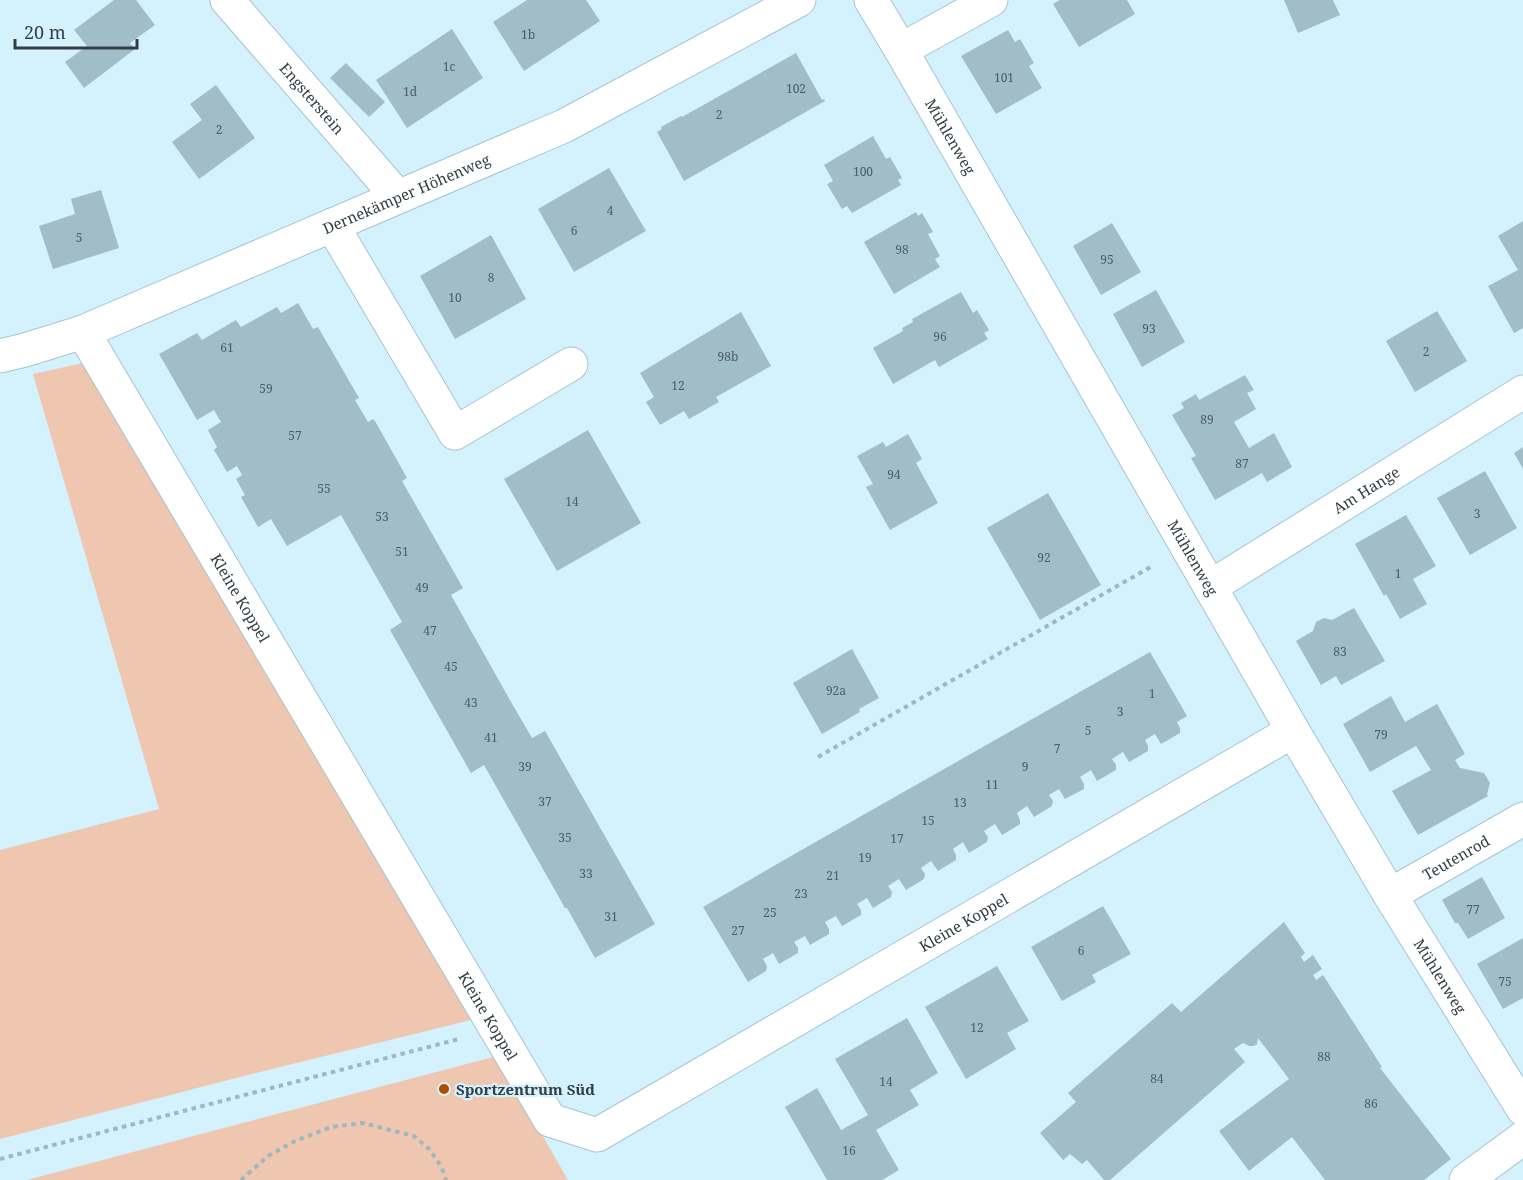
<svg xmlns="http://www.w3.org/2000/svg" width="1523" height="1180" font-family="'Noto Serif',serif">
<rect width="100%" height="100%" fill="#d4f2fd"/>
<!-- green -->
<g fill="#efc6b0">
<path d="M 83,363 L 475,1019 L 236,1078 L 0,1139 L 0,850 L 159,809 L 33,374 Z"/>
<path d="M 497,1056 L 568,1180 L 27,1180 Z"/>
</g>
<!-- building -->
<g fill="#a0bdc8">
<path d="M 114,0 L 136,0 L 155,25 L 130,43 L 135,49 L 84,88 L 65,62 L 87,46 L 74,30 Z"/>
<path d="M 527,0 L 586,0 L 600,21 L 524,71 L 493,22 Z"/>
<path d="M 1060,0 L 1127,0 L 1135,14 L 1079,47 L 1053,4 Z"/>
<path d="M 1284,0 L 1333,0 L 1340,15 L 1298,33 Z"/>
<path d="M 452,29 L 483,78 L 407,128 L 376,80 Z"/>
<path d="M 1008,30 L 1015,42 L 1020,39 L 1034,63 L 1029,66 L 1042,88 L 996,114 L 961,56 Z"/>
<path d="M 796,53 L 822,100 L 824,99 L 825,101 L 684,181 L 657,132 L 662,129 L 661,127 L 681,116 L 682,117 Z"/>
<path d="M 346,63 L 385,102 L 369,117 L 330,78 Z"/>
<path d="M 216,85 L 255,138 L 199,179 L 172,142 L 202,120 L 190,104 Z"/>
<path d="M 873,136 L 886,159 L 890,157 L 902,178 L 898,180 L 901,185 L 852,213 L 847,206 L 842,209 L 827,184 L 833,181 L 824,165 Z"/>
<path d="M 609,168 L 646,231 L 574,272 L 538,209 Z"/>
<path d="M 101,190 L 119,248 L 53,269 L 39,226 L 75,214 L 71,199 Z"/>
<path d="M 916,212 L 918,216 L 922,213 L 933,232 L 928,234 L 940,256 L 935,259 L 940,267 L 894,294 L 864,242 Z"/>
<path d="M 1523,221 L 1523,328 L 1514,333 L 1488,286 L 1518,270 L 1498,236 Z"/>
<path d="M 1112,223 L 1141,272 L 1101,295 L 1073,246 Z"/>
<path d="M 491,235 L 526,299 L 455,339 L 420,276 Z"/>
<path d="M 1156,290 L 1185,342 L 1142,367 L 1113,314 Z"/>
<path d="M 961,292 L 973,313 L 977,310 L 989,330 L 984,333 L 988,339 L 939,367 L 935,360 L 893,384 L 873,348 L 903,331 L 902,328 L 913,322 L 912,319 Z"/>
<path d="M 298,303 L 313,329 L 318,327 L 359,398 L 355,400 L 368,422 L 373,419 L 375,421 L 407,478 L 402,481 L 463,588 L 451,595 L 511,702 L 532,738 L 545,731 L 655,924 L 595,958 L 567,908 L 565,908 L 484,765 L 471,773 L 390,630 L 402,622 L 341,515 L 287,546 L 271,519 L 258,527 L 241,497 L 245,495 L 236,479 L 242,475 L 237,466 L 227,472 L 214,450 L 217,447 L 208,430 L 221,422 L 214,410 L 197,420 L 159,354 L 197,333 L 202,340 L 236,320 L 241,327 L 277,307 L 281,313 Z"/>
<path d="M 1437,311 L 1467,361 L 1415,392 L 1386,341 Z"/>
<path d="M 741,312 L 771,366 L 716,397 L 719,402 L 689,419 L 684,411 L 660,425 L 646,402 L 654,397 L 640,373 Z"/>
<path d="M 1245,375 L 1254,390 L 1247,393 L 1256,409 L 1234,422 L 1249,448 L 1274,433 L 1292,467 L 1267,482 L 1262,473 L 1215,500 L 1191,458 L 1196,456 L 1172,415 L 1184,408 L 1181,403 L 1196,394 L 1199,400 Z"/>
<path d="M 588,430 L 641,523 L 557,571 L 504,479 Z"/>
<path d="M 908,434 L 922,459 L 916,463 L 938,503 L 890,530 L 866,487 L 873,484 L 857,456 L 883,442 L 886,447 Z"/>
<path d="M 1523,447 L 1523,469 L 1514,453 Z"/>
<path d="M 1485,471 L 1517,528 L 1470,555 L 1437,498 Z"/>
<path d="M 1048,493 L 1101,585 L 1040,620 L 987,528 Z"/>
<path d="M 1406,515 L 1436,566 L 1413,579 L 1427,604 L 1400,619 L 1386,594 L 1384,596 L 1355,544 Z"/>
<path d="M 1354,608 L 1385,661 L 1341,685 L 1336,676 L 1321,685 L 1296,641 L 1313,631 L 1316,622 L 1324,618 L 1332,620 Z"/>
<path d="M 852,649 L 879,698 L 859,709 L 860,712 L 822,734 L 793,683 Z"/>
<path d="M 1150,652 L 1187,716 L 1177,722 L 1180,728 L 1180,733 L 1161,744 L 1155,734 L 1145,740 L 1148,746 L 1148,751 L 1129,762 L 1123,752 L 1112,759 L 1116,765 L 1116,770 L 1097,781 L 1091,770 L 1080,777 L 1084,784 L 1084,789 L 1065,799 L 1059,789 L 1049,795 L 1053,801 L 1052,806 L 1034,817 L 1027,806 L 1017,813 L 1020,820 L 1020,824 L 1002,835 L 995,824 L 984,831 L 988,837 L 987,842 L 969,853 L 963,842 L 953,849 L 956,855 L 956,860 L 938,871 L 931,861 L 921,868 L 925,874 L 924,879 L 906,890 L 899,879 L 888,886 L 892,892 L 891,897 L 873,908 L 867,898 L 857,904 L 861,910 L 861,915 L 842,926 L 836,916 L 825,922 L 829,929 L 829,934 L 810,945 L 805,936 L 794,942 L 798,948 L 798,953 L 779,964 L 773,953 L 763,959 L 767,966 L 766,971 L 748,982 L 703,907 L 798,852 Z"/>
<path d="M 1391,696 L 1405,722 L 1437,704 L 1465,754 L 1455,760 L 1460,768 L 1484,773 L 1490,783 L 1487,794 L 1488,796 L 1418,835 L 1392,791 L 1431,770 L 1416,746 L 1370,772 L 1343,724 Z"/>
<path d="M 1482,877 L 1505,918 L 1468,939 L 1458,923 L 1455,923 L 1442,900 Z"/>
<path d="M 1103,906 L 1131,954 L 1092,975 L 1096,982 L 1062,1001 L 1031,947 Z"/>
<path d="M 1284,922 L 1305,953 L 1301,957 L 1304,962 L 1313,955 L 1322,969 L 1313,975 L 1316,980 L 1323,975 L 1382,1067 L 1380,1068 L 1451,1159 L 1424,1180 L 1325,1180 L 1292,1137 L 1249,1171 L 1219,1131 L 1289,1079 L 1258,1038 L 1257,1044 L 1254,1046 L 1249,1046 L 1243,1043 L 1234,1049 L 1245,1062 L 1110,1180 L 1104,1180 L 1087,1160 L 1082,1164 L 1070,1154 L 1063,1160 L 1040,1133 L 1076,1102 L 1068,1093 L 1172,1003 L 1181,1012 Z"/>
<path d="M 1523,938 L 1523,998 L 1503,1009 L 1477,964 Z"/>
<path d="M 997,966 L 1029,1021 L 1007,1033 L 1016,1049 L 966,1079 L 925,1007 Z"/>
<path d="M 907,1018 L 938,1073 L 910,1090 L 919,1105 L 876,1130 L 899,1170 L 882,1180 L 827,1180 L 785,1107 L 817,1088 L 841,1130 L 868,1115 L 835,1059 Z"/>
</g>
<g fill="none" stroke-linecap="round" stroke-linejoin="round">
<!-- minor casing -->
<g stroke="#a7c4cf" stroke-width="35">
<g id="minor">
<path id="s1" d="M 227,0 L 397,196"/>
<path id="s2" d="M 871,0 L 901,50 L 1293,731 L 1390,895 L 1523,1109"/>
<path d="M 901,50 L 991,0"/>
<path d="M 332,225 L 455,433 L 571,364"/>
<path id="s3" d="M 83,332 L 550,1120 L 597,1135 L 1293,731"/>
<path id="s4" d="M 0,356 L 25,350 L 83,332 L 564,126 L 799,0"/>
<path id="s5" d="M 1210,587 L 1523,392"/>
<path id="s6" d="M 1390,895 L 1523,819"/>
<path d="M 1466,1180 L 1523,1138"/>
</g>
</g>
<!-- path -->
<g stroke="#9fb7c0" stroke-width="4" stroke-dasharray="4.5 4.5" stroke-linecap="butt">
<path d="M 818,757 L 1154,565"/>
<path d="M 0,1159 L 459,1039"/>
<path d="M 241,1180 L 268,1156 L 295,1141 L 331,1127 L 363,1123 L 414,1136 L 429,1149 L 441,1166 L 446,1180"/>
</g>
<!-- minor -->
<use href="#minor" stroke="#fff" stroke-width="33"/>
</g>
<!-- markers -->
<circle fill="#ad4e00" stroke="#d4f2fd" stroke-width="2" cx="444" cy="1089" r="6"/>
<g text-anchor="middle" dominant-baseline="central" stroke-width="4.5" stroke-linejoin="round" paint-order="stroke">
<!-- number labels -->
<g font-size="12" fill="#4e5e64">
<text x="528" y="34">1b</text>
<text x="449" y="66">1c</text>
<text x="1004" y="77">101</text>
<text x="796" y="88">102</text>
<text x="410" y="91">1d</text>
<text x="719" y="114">2</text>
<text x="219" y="129">2</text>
<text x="863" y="171">100</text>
<text x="610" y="210">4</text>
<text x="574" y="230">6</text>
<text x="79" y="237">5</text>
<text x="902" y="249">98</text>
<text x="1107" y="259">95</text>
<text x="491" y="277">8</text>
<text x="455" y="297">10</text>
<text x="1149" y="328">93</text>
<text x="940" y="336">96</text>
<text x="227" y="347">61</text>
<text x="1426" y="351">2</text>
<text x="728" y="356">98b</text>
<text x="678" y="385">12</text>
<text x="266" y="388">59</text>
<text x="1207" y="419">89</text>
<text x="295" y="435">57</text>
<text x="1242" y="463">87</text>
<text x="894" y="474">94</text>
<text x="324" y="488">55</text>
<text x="572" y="501">14</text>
<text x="1477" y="513">3</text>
<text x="382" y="516">53</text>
<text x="402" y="551">51</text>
<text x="1044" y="557">92</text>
<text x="1398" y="573">1</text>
<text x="422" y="587">49</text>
<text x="430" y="630">47</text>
<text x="1340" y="651">83</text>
<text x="451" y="666">45</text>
<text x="836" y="690">92a</text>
<text x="1152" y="693">1</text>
<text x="471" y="702">43</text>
<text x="1120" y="711">3</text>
<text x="1088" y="730">5</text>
<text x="1381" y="734">79</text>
<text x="491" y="737">41</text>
<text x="1057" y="748">7</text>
<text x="525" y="766">39</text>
<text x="1025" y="766">9</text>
<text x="992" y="784">11</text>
<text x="545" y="801">37</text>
<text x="960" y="802">13</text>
<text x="928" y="820">15</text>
<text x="565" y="837">35</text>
<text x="897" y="838">17</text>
<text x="865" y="857">19</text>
<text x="586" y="873">33</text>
<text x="833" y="875">21</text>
<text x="801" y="893">23</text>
<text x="1473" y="909">77</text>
<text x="770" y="912">25</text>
<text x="611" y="916">31</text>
<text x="738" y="930">27</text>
<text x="1081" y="950">6</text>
<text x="1505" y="981">75</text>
<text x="977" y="1027">12</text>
<text x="1324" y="1056">88</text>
<text x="1157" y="1078">84</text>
<text x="886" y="1081">14</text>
<text x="1371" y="1103">86</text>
<text x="849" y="1150">16</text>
</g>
<!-- street labels -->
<g font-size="15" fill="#323e42" stroke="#d4f2fd">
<text stroke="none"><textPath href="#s1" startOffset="130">Engsterstein</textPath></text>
<text stroke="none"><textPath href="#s2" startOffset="158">Mühlenweg</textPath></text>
<text stroke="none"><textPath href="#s4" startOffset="438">Dernekämper Höhenweg</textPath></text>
<text stroke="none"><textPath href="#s5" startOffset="184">Am Hange</textPath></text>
<text stroke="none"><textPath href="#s2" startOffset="644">Mühlenweg</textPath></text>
<text stroke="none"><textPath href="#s3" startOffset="309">Kleine Koppel</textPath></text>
<text stroke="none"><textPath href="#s6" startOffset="76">Teutenrod</textPath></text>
<text stroke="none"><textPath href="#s3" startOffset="1389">Kleine Koppel</textPath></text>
<text stroke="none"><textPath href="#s2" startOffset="1130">Mühlenweg</textPath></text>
<text stroke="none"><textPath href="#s3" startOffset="795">Kleine Koppel</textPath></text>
</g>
<!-- poi labels -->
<g font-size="15" font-weight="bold" fill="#323e42" stroke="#d4f2fd" text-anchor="start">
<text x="456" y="1089">Sportzentrum Süd</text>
</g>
</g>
<!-- scale -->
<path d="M15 39v9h122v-9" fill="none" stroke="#323e42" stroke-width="3"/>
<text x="24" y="39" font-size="18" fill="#323e42" stroke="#d4f2fd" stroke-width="4.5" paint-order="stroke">20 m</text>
</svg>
